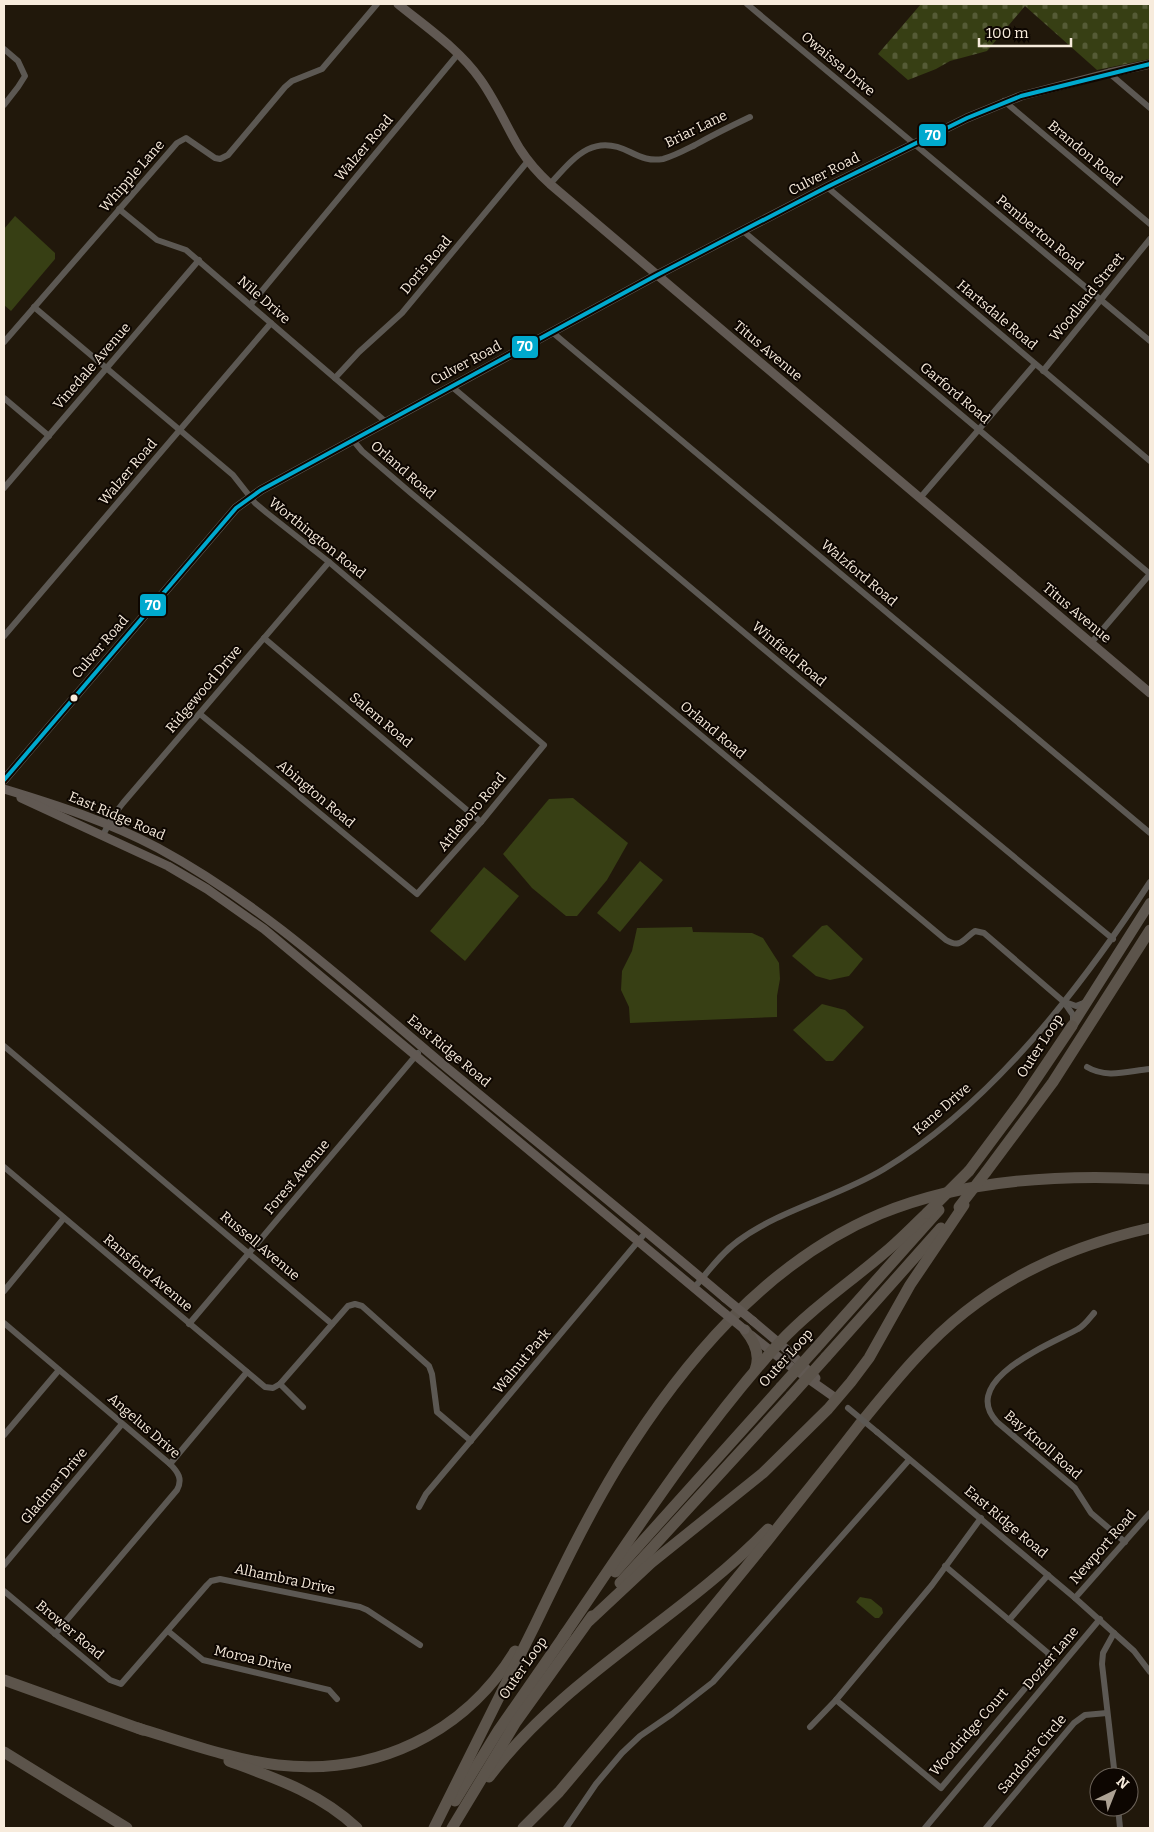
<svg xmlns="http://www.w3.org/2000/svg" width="1154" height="1832" font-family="Bitter,serif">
<defs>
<pattern id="cemetery-stones" width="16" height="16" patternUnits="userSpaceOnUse" patternTransform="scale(1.25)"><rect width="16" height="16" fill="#373f14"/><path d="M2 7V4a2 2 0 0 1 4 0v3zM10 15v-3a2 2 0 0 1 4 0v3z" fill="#555b36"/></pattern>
</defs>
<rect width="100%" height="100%" fill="#21180b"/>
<!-- green -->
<g fill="#373f14">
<path d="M 15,216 L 55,253 L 55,259 L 11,311 L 4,305 L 4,229 Z"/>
<path d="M 573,798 L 628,843 L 607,880 L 577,916 L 566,916 L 532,888 L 503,854 L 549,799 Z"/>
<path d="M 640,861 L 663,880 L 620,932 L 597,913 Z"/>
<path d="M 484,867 L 519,896 L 465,961 L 430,931 Z"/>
<path d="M 827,925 L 863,959 L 849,976 L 830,980 L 816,976 L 792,956 L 822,926 Z"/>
<path d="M 692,927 L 693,932 L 752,933 L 763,938 L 779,963 L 780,979 L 777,996 L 777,1017 L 630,1023 L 629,1007 L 621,990 L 622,971 L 632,951 L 637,928 Z"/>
<path d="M 822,1004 L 845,1010 L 864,1027 L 833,1061 L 826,1061 L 793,1030 Z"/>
<path d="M 860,1597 L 871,1599 L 882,1608 L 883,1613 L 879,1618 L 875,1618 L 856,1602 Z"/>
</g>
<!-- cemetery -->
<path fill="url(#cemetery-stones)" d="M 921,4 L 1150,4 L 1150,59 L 1097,70 L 1025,6 L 987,51 L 950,61 L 936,69 L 908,80 L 878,54 Z"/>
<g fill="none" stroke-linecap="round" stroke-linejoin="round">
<!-- minor -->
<g stroke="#5c5853" stroke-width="6">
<path d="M 747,4 L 1150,341"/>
<path d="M 4,49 L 18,61 L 25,76 L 18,87 L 4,105"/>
<path d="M 1109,73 L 1150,108"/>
<path d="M 1004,101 L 1150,224"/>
<path d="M 550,184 C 573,159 592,132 630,152 C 642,158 650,161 663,159 C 674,156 685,150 695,145 C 713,135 731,126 750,117"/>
<path d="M 827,187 L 1150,461"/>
<path d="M 119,209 L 157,240 L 186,250 L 386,422"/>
<path d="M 743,231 L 1150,574"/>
<path d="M 251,304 L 458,54"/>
<path d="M 34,307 L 233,475 L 255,503 L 267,513 L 329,562 L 544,745 L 481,822 L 417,894 L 200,714"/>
<path d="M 552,332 L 1150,833"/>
<path d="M 4,342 L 177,143 L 186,138 L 215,158 L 220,159 L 228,155 L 285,87 L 292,81 L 322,69 L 377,4"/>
<path d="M 1043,371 L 1150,239"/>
<path d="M 335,378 L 359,352 L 402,313 L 528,161"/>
<path d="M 451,386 L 785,667 L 1113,939"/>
<path d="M 4,398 L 49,436"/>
<path d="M 352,439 L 362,451 L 412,494 L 946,940 C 961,949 963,939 975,931 L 984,933 L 1064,1002 L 1073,1015 L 1073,1024"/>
<path d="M 4,488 L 199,260"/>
<path d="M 920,498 L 1035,364"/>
<path d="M 4,636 L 271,323"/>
<path d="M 264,638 L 481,822"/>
<path d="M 1091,643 L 1150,574"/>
<path d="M 103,835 L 113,816 L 123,803 L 329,562"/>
<path d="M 1065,1002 L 1076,1006 L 1086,1002"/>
<path d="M 4,1046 L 332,1324"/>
<path d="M 1087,1067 C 1107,1079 1128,1071 1150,1069"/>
<path d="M 4,1167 L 265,1387 L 273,1388 L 280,1384 L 348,1306 L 355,1304 L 362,1306 L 429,1366 L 432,1374 L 437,1412 L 471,1441"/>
<path d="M 694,1288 C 708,1272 720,1254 738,1241 C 781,1209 838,1197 884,1169 C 992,1104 1082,986 1150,882"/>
<path d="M 4,1291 L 64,1218"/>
<path d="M 1094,1313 C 1089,1319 1084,1326 1078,1329 C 1051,1344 958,1380 997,1422 L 1075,1488 L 1091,1513 L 1125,1542"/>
<path d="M 4,1323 L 170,1464 C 178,1472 183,1479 177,1490 L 55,1634"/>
<path d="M 189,1324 L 418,1053"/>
<path d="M 280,1384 L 303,1407"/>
<path d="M 877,1432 L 1075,1598 L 1134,1651 L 1150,1672"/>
<path d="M 4,1435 L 59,1370"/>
<path d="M 170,1464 L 247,1372"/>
<path d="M 419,1507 L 426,1494 L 646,1232"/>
<path d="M 4,1565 L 122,1424"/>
<path d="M 4,1591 L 110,1680 L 121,1684 L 207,1585 L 211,1581 L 220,1579 L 360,1607 L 367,1610 L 420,1645"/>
<path d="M 1075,1598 L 1150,1513"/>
<path d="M 1009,1620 L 1048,1575"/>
<path d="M 168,1631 L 203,1660 L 329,1690 L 337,1699"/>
<path d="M 1114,1633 L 1103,1653 L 1102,1664 L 1115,1777"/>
<path d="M 836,1700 L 941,1788 L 1048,1661 L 1049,1657 L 1048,1653 L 945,1566"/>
<path d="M 810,1727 L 836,1700 L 932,1585 L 981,1518"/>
<path d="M 1118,1807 L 1120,1828"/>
<path d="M 566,1828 L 596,1784 L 622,1753 L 640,1736 L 672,1714 L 713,1682 L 909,1460"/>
<path d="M 925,1828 L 1100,1619"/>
<path d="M 986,1828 L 1074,1723 L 1085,1715 L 1107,1713"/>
</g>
<!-- secondary -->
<g stroke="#615953" stroke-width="9">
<path d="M 398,4 C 426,27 459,49 480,79 C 496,101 506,126 520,149 C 529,163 539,174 550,184 L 1150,693"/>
<path d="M 4,780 L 236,508 L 261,490 L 657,275 L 827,187 L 967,118 L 1021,96 L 1109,73 L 1150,64"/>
<path d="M 4,789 C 57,805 109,822 158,848 C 265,906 353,989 446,1067 C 539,1144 633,1220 725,1298"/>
<path d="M 21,798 L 168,866 L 207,889 L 264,929 L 717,1307"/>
<path d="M 753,1321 L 786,1349 L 816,1378"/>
<path d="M 751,1335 L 786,1363 L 837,1399"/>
</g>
<!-- primary -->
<path stroke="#5f5850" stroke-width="10" d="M 1072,1026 L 1150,903"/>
<!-- motorway -->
<g stroke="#5c544b" stroke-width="11">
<path d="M 969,1171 L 1022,1100 L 1072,1026"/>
<path d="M 986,1172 L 1053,1082 L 1150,930"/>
<path d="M 745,1330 C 755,1342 761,1355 755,1370"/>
<path d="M 816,1348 L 939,1210"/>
<path d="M 826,1357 L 941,1228"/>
<path d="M 615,1572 L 781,1387"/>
<path d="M 620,1583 L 791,1396"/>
<path d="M 589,1621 L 651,1563 L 763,1473 L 828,1409 L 851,1382 L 869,1358 L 910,1285 L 964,1205"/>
<path d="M 563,1637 C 632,1536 698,1433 780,1342 C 811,1309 849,1283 883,1254 C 899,1241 913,1226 927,1213"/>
<path d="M 4,1680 L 143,1730"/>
<path d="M 138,1728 C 184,1742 230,1759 278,1765 C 375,1776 464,1734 515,1651"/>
<path d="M 4,1752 L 127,1828"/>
<path d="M 229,1761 C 275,1778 320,1793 357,1828"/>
<path d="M 489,1777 C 566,1675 680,1620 768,1529"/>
<path d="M 455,1801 L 498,1731 L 566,1633"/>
<path d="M 434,1828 C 468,1760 501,1692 535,1625 C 561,1571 587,1517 618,1466 C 682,1363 766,1262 880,1214 C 962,1180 1062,1174 1150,1179"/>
<path d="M 452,1828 L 516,1722 L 592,1616"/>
<path d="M 523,1828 L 559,1792 C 629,1709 699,1625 768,1540 C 798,1502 829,1464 859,1425 C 892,1385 924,1344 965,1312 C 1019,1269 1083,1243 1150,1228"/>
</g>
<!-- minor-bridge -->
<path stroke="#5c5853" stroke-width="6" d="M 848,1408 L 877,1432"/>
<!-- secondary-bridge -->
<g stroke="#615953" stroke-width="9">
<path d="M 725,1298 L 753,1321"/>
<path d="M 717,1307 L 745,1330"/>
</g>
<!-- motorway-bridge -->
<g stroke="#5c544b" stroke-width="11">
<path d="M 959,1207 L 986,1172"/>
<path d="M 927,1213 L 969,1171"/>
<path d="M 781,1387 L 816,1348"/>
<path d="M 791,1396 L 826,1357"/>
</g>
<!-- bus-1 casing -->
<g stroke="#0d0601" stroke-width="8">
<path id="bus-1" d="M 4,780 L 236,508 L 261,490 L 657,275 L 827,187 L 967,118 L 1021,96 L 1150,64"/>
</g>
<!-- bus-1 -->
<use href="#bus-1" stroke="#00a9ce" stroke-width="4"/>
</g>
<!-- markers -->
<circle fill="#f7ebdc" stroke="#0d0601" stroke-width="2" cx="74" cy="698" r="4.5"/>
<g text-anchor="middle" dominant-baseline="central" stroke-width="4" stroke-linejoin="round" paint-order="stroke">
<!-- street labels -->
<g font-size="14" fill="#f7ebdc" stroke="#0d0601">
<text transform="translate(838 64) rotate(40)">Owaissa Drive</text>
<text transform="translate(696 129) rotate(-26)">Briar Lane</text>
<text transform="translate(364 148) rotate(-50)">Walzer Road</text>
<text transform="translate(1085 153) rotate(40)">Brandon Road</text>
<text transform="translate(824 174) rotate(-27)">Culver Road</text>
<text transform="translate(132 176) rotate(-49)">Whipple Lane</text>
<text transform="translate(1040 233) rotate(40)">Pemberton Road</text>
<text transform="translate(426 265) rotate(-50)">Doris Road</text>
<text transform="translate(1087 297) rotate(-51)">Woodland Street</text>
<text transform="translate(264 300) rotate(41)">Nile Drive</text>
<text transform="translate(997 315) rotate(40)">Hartsdale Road</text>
<text transform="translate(768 351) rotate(40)">Titus Avenue</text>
<text transform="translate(466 363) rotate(-28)">Culver Road</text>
<text transform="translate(92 366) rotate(-49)">Vinedale Avenue</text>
<text transform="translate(955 393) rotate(40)">Garford Road</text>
<text transform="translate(403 470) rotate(41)">Orland Road</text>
<text transform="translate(128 472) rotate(-50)">Walzer Road</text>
<text transform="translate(317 538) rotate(39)">Worthington Road</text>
<text transform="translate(859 573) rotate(40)">Walzford Road</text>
<text transform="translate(1077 613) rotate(40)">Titus Avenue</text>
<text transform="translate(100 647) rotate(-49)">Culver Road</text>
<text transform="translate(789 654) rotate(40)">Winfield Road</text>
<text transform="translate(204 689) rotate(-50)">Ridgewood Drive</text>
<text transform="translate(381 720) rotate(40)">Salem Road</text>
<text transform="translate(713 730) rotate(40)">Orland Road</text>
<text transform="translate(316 794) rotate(40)">Abington Road</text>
<text transform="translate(472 812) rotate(-50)">Attleboro Road</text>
<text transform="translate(117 816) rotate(23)">East Ridge Road</text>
<text transform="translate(1040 1046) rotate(-57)">Outer Loop</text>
<text transform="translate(449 1051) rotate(40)">East Ridge Road</text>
<text transform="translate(942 1109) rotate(-41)">Kane Drive</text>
<text transform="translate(297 1177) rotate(-50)">Forest Avenue</text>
<text transform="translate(260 1246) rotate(40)">Russell Avenue</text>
<text transform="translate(148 1273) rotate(40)">Ransford Avenue</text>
<text transform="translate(786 1358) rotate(-48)">Outer Loop</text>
<text transform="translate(522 1361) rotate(-50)">Walnut Park</text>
<text transform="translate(144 1426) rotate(41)">Angelus Drive</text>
<text transform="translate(1043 1445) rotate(41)">Bay Knoll Road</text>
<text transform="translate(54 1486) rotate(-50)">Gladmar Drive</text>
<text transform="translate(1006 1522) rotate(40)">East Ridge Road</text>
<text transform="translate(1103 1547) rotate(-49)">Newport Road</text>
<text transform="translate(285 1579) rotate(12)">Alhambra Drive</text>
<text transform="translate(70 1630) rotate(40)">Brower Road</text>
<text transform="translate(1051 1658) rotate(-50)">Dozier Lane</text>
<text transform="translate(253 1659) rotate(13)">Moroa Drive</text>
<text transform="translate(523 1668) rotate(-55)">Outer Loop</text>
<text transform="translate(969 1732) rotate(-49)">Woodridge Court</text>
<text transform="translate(1032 1754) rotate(-50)">Sandoris Circle</text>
</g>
</g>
<g stroke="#0d0601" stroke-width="2">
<rect x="918" y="123" width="29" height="24" rx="5" fill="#00a9ce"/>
<rect x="511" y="335" width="28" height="24" rx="5" fill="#00a9ce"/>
<rect x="139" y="593" width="28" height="24" rx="5" fill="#00a9ce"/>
</g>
<g font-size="14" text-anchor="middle" font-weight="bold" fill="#fff">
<text x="933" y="140">70</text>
<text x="525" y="351">70</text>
<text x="153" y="610">70</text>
</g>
<!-- border -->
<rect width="1154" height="1832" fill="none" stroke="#f7ebdc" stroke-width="10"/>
<!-- north arrow -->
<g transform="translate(1114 1792) rotate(43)"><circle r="24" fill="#0d0601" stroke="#6b6259"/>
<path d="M0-4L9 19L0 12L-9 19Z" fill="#aca193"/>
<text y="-8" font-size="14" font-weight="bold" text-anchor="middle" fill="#f7ebdc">N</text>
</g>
<!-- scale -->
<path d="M979 38v8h92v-8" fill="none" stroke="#f7ebdc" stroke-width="2.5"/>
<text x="986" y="38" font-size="15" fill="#f7ebdc" stroke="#0d0601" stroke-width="4" paint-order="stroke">100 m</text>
</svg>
